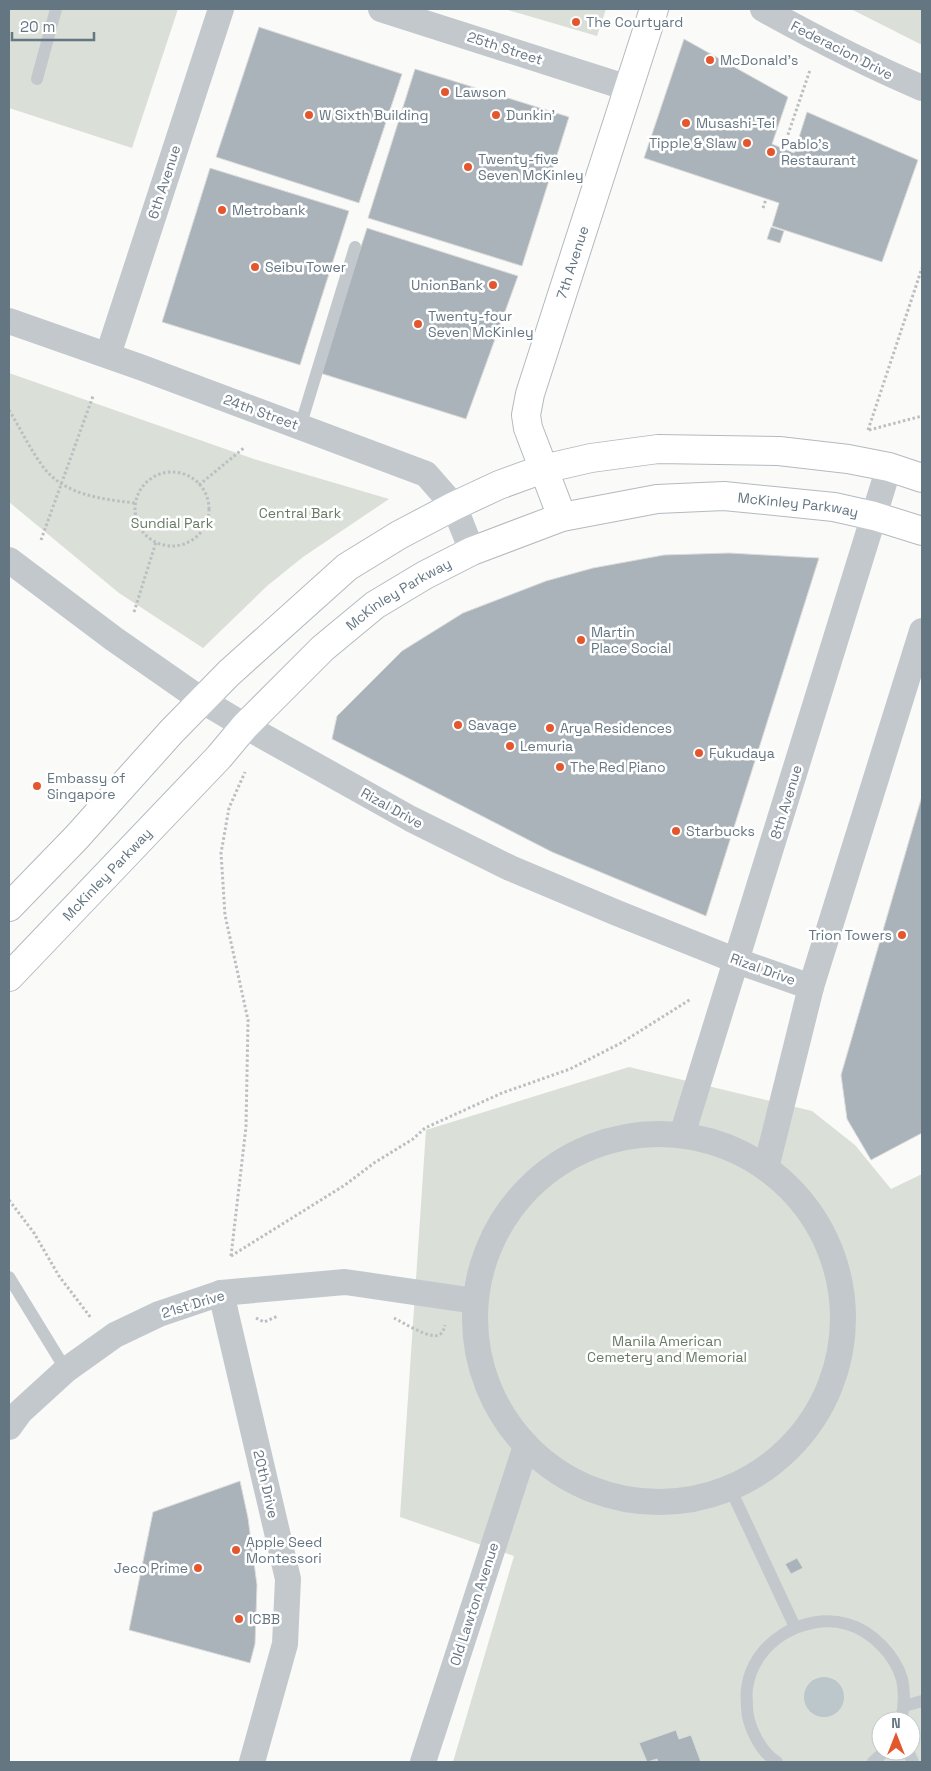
<svg xmlns="http://www.w3.org/2000/svg" width="931" height="1771" font-family="'Space Grotesk',sans-serif">
<rect width="100%" height="100%" fill="#fafaf8"/>
<!-- green -->
<g fill="#dadfd7" fill-rule="evenodd">
<path d="M 9,9 L 178,9 L 132,148 L 9,108 Z"/>
<path d="M 505,9 L 606,9 L 597,36 Z"/>
<path d="M 851,9 L 922,9 L 922,45 Z"/>
<path d="M 9,373 L 257,460 L 389,499 L 303,557 L 267,586 L 203,648 L 119,593 L 9,502 Z"/>
<path d="M 629,1067 L 812,1111 L 855,1145 L 891,1189 L 922,1174 L 922,1762 L 453,1762 L 514,1556 L 400,1517 L 426,1130 ZM 881,1721 L 911,1721 L 911,1751 L 881,1751 Z"/>
</g>
<!-- water -->
<circle fill="#bbc7cb" cx="824" cy="1697" r="20"/>
<!-- building -->
<g fill="#aab3b9" stroke="#dcdcda">
<path d="M 259,27 L 402,74 L 359,203 L 216,157 Z"/>
<path d="M 684,39 L 788,97 L 772,144 L 794,153 L 807,112 L 918,160 L 882,262 L 772,226 L 779,203 L 644,158 Z"/>
<path d="M 415,69 L 569,117 L 522,266 L 368,218 Z"/>
<path d="M 210,168 L 349,211 L 300,365 L 162,322 Z"/>
<path d="M 771,227 L 784,231 L 780,243 L 767,239 Z"/>
<path d="M 367,228 L 518,276 L 466,419 L 320,373 Z"/>
<path d="M 729,553 L 819,558 L 706,916 L 552,852 L 332,739 L 337,716 L 402,651 L 463,613 L 546,581 L 593,568 L 664,555 Z"/>
<path d="M 922,796 L 922,1133 L 871,1160 L 847,1119 L 841,1075 Z"/>
<path d="M 240,1481 L 248,1518 L 257,1585 L 255,1644 L 250,1663 L 129,1630 L 153,1512 Z"/>
<path d="M 797,1558 L 803,1568 L 791,1574 L 785,1564 Z"/>
<path d="M 676,1730 L 679,1739 L 691,1735 L 701,1762 L 658,1762 L 657,1759 L 647,1762 L 639,1743 Z"/>
</g>
<g fill="none" stroke-linecap="round" stroke-linejoin="round">
<!-- secondary casing -->
<g stroke="#b3babf" stroke-width="30">
<g id="secondary">
<path id="s1" d="M 562,517 L 528,428 L 526,415 L 530,394 L 654,9"/>
<path d="M 9,907 L 76,838 L 172,731 L 229,673 L 347,567 L 399,535 L 454,506 L 499,485 L 543,469 L 591,458 L 658,449 L 779,451 L 848,459 L 889,467 L 922,478"/>
<path id="s2" d="M 9,977 L 219,757 L 245,726 L 323,648 L 375,605 L 425,575 L 472,551 L 562,517 L 657,499 L 724,496 L 834,507 L 874,516 L 922,531"/>
</g>
</g>
<!-- path -->
<g stroke="#bbbfc2" stroke-width="3" stroke-dasharray="2.5 2.5" stroke-linecap="butt">
<path d="M 783,149 L 810,70"/>
<path d="M 763,208 L 766,199"/>
<path d="M 9,410 C 20,428 29,447 41,464 C 62,495 101,499 135,503"/>
<path d="M 868,430 L 922,268"/>
<path d="M 869,430 L 922,416"/>
<circle cx="172" cy="509" r="37"/>
<path d="M 199,485 L 245,447"/>
<path d="M 41,540 L 93,396"/>
<path d="M 134,612 L 156,542"/>
<path d="M 9,1200 L 34,1233 L 59,1276 L 91,1318"/>
<path d="M 231,1256 L 345,1185 L 374,1163 L 413,1139 L 425,1128 L 502,1093 L 570,1069 L 621,1043 L 691,999"/>
<path d="M 231,1256 L 246,1127 L 248,1020 L 225,915 L 221,853 L 229,808 L 245,772"/>
<path d="M 256,1318 L 264,1322 L 278,1316"/>
<path d="M 394,1318 C 404,1323 429,1339 439,1335 C 443,1333 444,1329 445,1325"/>
</g>
<!-- lane -->
<g stroke="#c3c8cc" stroke-width="12">
<path d="M 37,79 L 56,9"/>
<path d="M 300,427 L 355,247"/>
<path d="M 9,1277 L 66,1370"/>
<path d="M 730,1488 L 795,1627"/>
<path d="M 904,1706 L 922,1701"/>
<path d="M 908,1751 L 913,1762"/>
<path d="M 777,1762 C 761,1753 747,1725 747,1707 C 747,1701 746,1694 747,1688 C 753,1642 804,1612 847,1624 C 872,1631 895,1655 902,1679 C 905,1693 904,1708 901,1721"/>
<path d="M 873,1762 L 885,1751"/>
</g>
<!-- street -->
<g stroke="#c3c8cc" stroke-width="26">
<path d="M 381,9 L 628,88"/>
<path d="M 763,9 C 815,38 868,65 922,88"/>
<path d="M 9,321 L 140,367 L 426,474 L 454,506 L 472,551"/>
<path d="M 108,355 L 221,9"/>
<path d="M 9,560 L 114,639 L 203,701 L 245,726 L 411,819 L 510,868 L 617,913 L 737,961 L 811,987"/>
<circle cx="659" cy="1318" r="184"/>
<path d="M 682,1135 L 889,467"/>
<path d="M 766,1168 L 811,987 L 922,631"/>
<path d="M 221,1293 L 288,1579 L 285,1644 L 252,1762"/>
<path d="M 9,1427 L 20,1412 L 66,1370 L 115,1335 L 159,1314 L 221,1293 L 345,1282 L 475,1301"/>
<path d="M 423,1762 L 526,1446"/>
</g>
<!-- secondary -->
<use href="#secondary" stroke="#fff" stroke-width="28"/>
</g>
<!-- markers -->
<g fill="#e4572e" stroke="#fff" stroke-width="2">
<circle cx="576" cy="22" r="5"/>
<circle cx="710" cy="60" r="5"/>
<circle cx="445" cy="92" r="5"/>
<circle cx="309" cy="115" r="5"/>
<circle cx="496" cy="115" r="5"/>
<circle cx="686" cy="123" r="5"/>
<circle cx="747" cy="143" r="5"/>
<circle cx="771" cy="152" r="5"/>
<circle cx="468" cy="167" r="5"/>
<circle cx="222" cy="210" r="5"/>
<circle cx="255" cy="267" r="5"/>
<circle cx="493" cy="285" r="5"/>
<circle cx="418" cy="324" r="5"/>
<circle cx="581" cy="640" r="5"/>
<circle cx="458" cy="725" r="5"/>
<circle cx="550" cy="728" r="5"/>
<circle cx="510" cy="746" r="5"/>
<circle cx="699" cy="753" r="5"/>
<circle cx="560" cy="767" r="5"/>
<circle cx="37" cy="786" r="5"/>
<circle cx="676" cy="831" r="5"/>
<circle cx="902" cy="935" r="5"/>
<circle cx="236" cy="1550" r="5"/>
<circle cx="198" cy="1568" r="5"/>
<circle cx="239" cy="1619" r="5"/>
</g>
<g text-anchor="middle" dominant-baseline="central" stroke-width="5" stroke-linejoin="round" paint-order="stroke">
<!-- poi labels -->
<g font-size="14" fill="#657683" stroke="#fff" text-anchor="start">
<text x="586" y="22">The Courtyard</text>
<text x="720" y="60">McDonald's</text>
<text x="455" y="92">Lawson</text>
<text x="319" y="115">W Sixth Building</text>
<text x="506" y="115">Dunkin'</text>
<text x="696" y="123">Musashi-Tei</text>
<text x="737" y="143" text-anchor="end">Tipple &amp; Slaw</text>
<text x="781" y="144">Pablo's<tspan x="781" dy="16">Restaurant</tspan></text>
<text x="478" y="159">Twenty-five<tspan x="478" dy="16">Seven McKinley</tspan></text>
<text x="232" y="210">Metrobank</text>
<text x="265" y="267">Seibu Tower</text>
<text x="483" y="285" text-anchor="end">UnionBank</text>
<text x="428" y="316">Twenty-four<tspan x="428" dy="16">Seven McKinley</tspan></text>
<text x="591" y="632">Martin<tspan x="591" dy="16">Place Social</tspan></text>
<text x="468" y="725">Savage</text>
<text x="560" y="728">Arya Residences</text>
<text x="520" y="746">Lemuria</text>
<text x="709" y="753">Fukudaya</text>
<text x="570" y="767">The Red Piano</text>
<text x="47" y="778">Embassy of<tspan x="47" dy="16">Singapore</tspan></text>
<text x="686" y="831">Starbucks</text>
<text x="892" y="935" text-anchor="end">Trion Towers</text>
<text x="246" y="1542">Apple Seed<tspan x="246" dy="16">Montessori</tspan></text>
<text x="188" y="1568" text-anchor="end">Jeco Prime</text>
<text x="249" y="1619">ICBB</text>
</g>
<!-- street labels -->
<g font-size="14" fill="#657683" stroke="#fff">
<text transform="translate(505 48) rotate(18)">25th Street</text>
<text transform="translate(842 50) rotate(27)">Federacion Drive</text>
<text transform="translate(164 182) rotate(-72)">6th Avenue</text>
<text stroke="none"><textPath href="#s1" startOffset="268">7th Avenue</textPath></text>
<text transform="translate(261 412) rotate(20)">24th Street</text>
<text stroke="none"><textPath href="#s2" startOffset="968">McKinley Parkway</textPath></text>
<text stroke="none"><textPath href="#s2" startOffset="548">McKinley Parkway</textPath></text>
<text transform="translate(786 802) rotate(-73)">8th Avenue</text>
<text transform="translate(392 808) rotate(29)">Rizal Drive</text>
<text stroke="none"><textPath href="#s2" startOffset="142">McKinley Parkway</textPath></text>
<text transform="translate(763 969) rotate(20)">Rizal Drive</text>
<text transform="translate(193 1304) rotate(-17)">21st Drive</text>
<text transform="translate(266 1484) rotate(77)">20th Drive</text>
<text transform="translate(474 1604) rotate(-72)">Old Lawton Avenue</text>
</g>
<!-- park labels -->
<g font-size="14" fill="#687a64" stroke="#fff">
<text x="300" y="513">Central Bark</text>
<text x="172" y="523">Sundial Park</text>
<text x="667" y="1341">Manila American<tspan x="667" dy="16">Cemetery and Memorial</tspan></text>
</g>
</g>
<!-- border -->
<rect width="931" height="1771" fill="none" stroke="#657683" stroke-width="20"/>
<!-- north arrow -->
<g transform="translate(896 1736)"><circle r="24" fill="#ffffff" stroke="#c1c8cd"/>
<path d="M0-4L9 19L0 12L-9 19Z" fill="#e4572e"/>
<text y="-8" font-size="14" font-weight="bold" text-anchor="middle" fill="#657683">N</text>
</g>
<!-- scale -->
<path d="M12 32v8h82v-8" fill="none" stroke="#657683" stroke-width="2.5"/>
<text x="20" y="32" font-size="15" fill="#657683" stroke="#ffffff" stroke-width="4" paint-order="stroke">20 m</text>
</svg>
